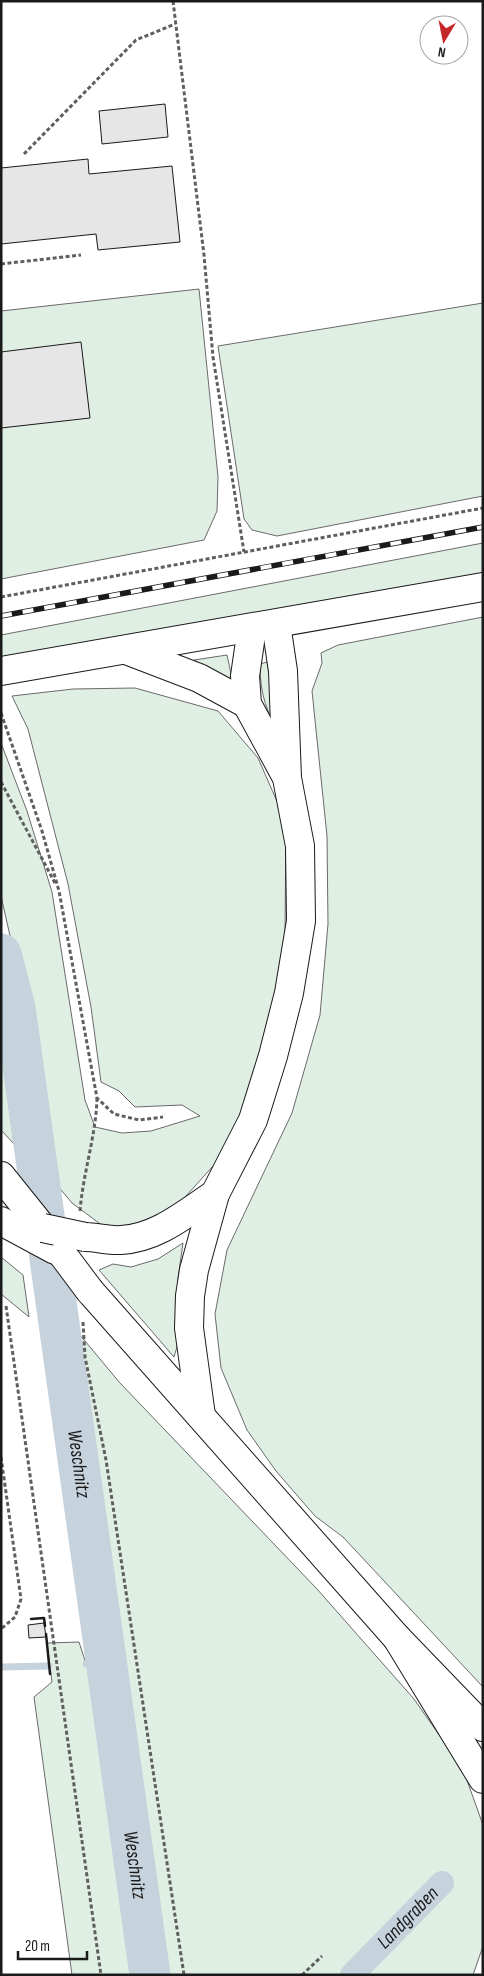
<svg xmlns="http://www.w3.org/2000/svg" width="484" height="1976" font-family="'Sofia Sans Condensed',sans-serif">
<rect width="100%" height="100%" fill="#fff"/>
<!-- green -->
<g fill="#e0efe3" stroke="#6a6a6a">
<path d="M 199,289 L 218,477 L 217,511 L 204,540 L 1,579 L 1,311 Z"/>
<path d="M 483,303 L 483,496 L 277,536 L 252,530 L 244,519 L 218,346 Z"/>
<path d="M 483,543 L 483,573 L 1,658 L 1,635 Z"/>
<path d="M 483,617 L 483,1687 L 343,1537 L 315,1516 L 276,1471 L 247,1430 L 221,1368 L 215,1314 L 227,1250 L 292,1113 L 320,1015 L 328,924 L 327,836 L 312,691 L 322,663 L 321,653 L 338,645 Z"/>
<path d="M 227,655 L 233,683 L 194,660 Z"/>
<path d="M 267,662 L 282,740 C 267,711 260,697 260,664 Z"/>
<path d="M 135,688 L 218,711 L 258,758 L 286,822 L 285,933 L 279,1015 L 257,1095 L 223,1155 L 177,1206 L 146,1229 L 107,1229 L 72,1203 L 46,1172 L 45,1121 L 20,980 L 1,896 L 1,743 L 27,811 L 52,892 L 85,1100 L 95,1127 L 122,1133 L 151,1131 L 200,1116 L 182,1105 L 135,1107 L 119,1091 L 101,1082 L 91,1007 L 68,884 L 28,729 L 12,696 L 73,689 Z"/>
<path d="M 1,1045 L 14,1144 L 1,1130 Z"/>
<path d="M 183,1243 L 178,1278 L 179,1340 L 174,1357 L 99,1270 L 113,1264 L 131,1267 L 158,1259 Z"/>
<path d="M 1,1257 L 23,1275 L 29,1317 L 1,1294 Z"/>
<path d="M 70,1323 L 120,1383 L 317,1589 L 414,1699 L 463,1769 L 483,1825 L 483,1946 L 473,1975 L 162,1975 Z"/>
<path d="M 79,1642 L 91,1679 L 132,1975 L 72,1975 L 34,1697 L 52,1682 L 47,1643 Z"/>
</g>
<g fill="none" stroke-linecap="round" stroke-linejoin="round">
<!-- stream -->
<g stroke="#c6d2dc" stroke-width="7">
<path d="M 86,1664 L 106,1663"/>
<path d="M 1,1667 L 49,1666"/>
</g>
<!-- canal -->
<path stroke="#c6d2dc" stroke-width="24" id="s1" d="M 352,1975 L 442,1883"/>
<!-- river -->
<path stroke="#c6d2dc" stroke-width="41" id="s2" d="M 1,954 L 15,1008 L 150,1975"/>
</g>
<!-- building -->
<g fill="#e6e6e6" stroke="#1a1a1a">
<path d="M 165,104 L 168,137 L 102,144 L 99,111 Z"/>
<path d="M 88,159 L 89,174 L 172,166 L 180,242 L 98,250 L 96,234 L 1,244 L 1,168 Z"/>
<path d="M 81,342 L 90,418 L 1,428 L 1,352 Z"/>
<path d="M 44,1623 L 46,1637 L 29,1638 L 28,1625 Z"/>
</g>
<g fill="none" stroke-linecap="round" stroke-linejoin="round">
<!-- secondary casing -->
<g stroke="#1a1a1a" stroke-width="30">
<path id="secondary" d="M 1,671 L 483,587"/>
</g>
<!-- primary casing -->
<g stroke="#1a1a1a" stroke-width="30">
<g id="primary">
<path d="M 252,628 L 245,676 L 247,704 L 285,774"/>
<path d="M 126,650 L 199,678 L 247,704"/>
<path d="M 1,1176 L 58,1247"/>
<path d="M 1,1221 L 55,1250"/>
<path d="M 85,1237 C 97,1237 109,1241 121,1240 C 157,1238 185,1214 215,1194"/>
<path d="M 90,1291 L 397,1638 L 483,1727"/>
<path d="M 201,1416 L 189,1328 L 190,1296 L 194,1270 L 215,1194 L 253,1120 L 273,1056 L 289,993 L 301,921 L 300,846 L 287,778 L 283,671 L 276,624"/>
</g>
</g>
<!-- highway casing -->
<g stroke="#1a1a1a" stroke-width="30">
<path id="highway" d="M 397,1638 L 483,1779"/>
</g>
<!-- path -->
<g stroke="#5f5f5f" stroke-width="3" stroke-dasharray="4 2.5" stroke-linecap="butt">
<path d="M 173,1 L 204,255 L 213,357 L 244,552"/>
<path d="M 24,154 L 136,40 L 175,24"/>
<path d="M 1,264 L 81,255"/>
<path d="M 1,597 L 483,508"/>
<path d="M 1,713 L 42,831 L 59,891 L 97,1098 L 114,1114 L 139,1120 L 163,1117"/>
<path d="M 1,782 L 55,883"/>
<path d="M 80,1211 C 83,1173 96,1136 97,1098"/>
<path d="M 6,1306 L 101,1975"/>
<path d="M 83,1322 L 85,1357 L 106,1460 L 184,1975"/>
<path d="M 1,1457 L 21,1599 L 15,1617 L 1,1629"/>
<path d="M 302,1975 L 322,1956"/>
</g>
<!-- secondary -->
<use href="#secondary" stroke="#fff" stroke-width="28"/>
<!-- primary -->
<use href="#primary" stroke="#fff" stroke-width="28"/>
<!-- highway -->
<use href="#highway" stroke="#fff" stroke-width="28"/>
<!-- rail casing -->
<g stroke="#1a1a1a" stroke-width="5.5">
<path id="rail" d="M 1,616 L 483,527"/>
</g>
<!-- rail -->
<use href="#rail" stroke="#fff" stroke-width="4" stroke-dasharray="11" stroke-linecap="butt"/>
<!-- primary-bridge casing -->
<g stroke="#1a1a1a" stroke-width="30" stroke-linecap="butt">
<g id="primary-bridge">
<path d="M 43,1228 L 85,1237"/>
<path d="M 63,1255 L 90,1291"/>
</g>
</g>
<!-- primary-bridge -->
<use href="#primary-bridge" stroke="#fff" stroke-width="28"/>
<!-- wall -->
<g stroke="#1a1a1a" stroke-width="2.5">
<path d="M 31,1619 L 44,1618 L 45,1626"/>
<path d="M 46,1634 L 50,1674"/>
</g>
</g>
<g text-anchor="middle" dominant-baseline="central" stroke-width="4" stroke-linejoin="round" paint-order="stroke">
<!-- water labels -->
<g font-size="20" font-style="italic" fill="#1a1a1a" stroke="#fff">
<text stroke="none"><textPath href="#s2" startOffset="516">Weschnitz</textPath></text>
<text stroke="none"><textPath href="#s2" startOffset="921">Weschnitz</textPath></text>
<text stroke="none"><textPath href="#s1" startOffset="80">Landgraben</textPath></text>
</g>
</g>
<!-- border -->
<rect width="484" height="1976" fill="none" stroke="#1a1a1a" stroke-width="5"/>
<!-- north arrow -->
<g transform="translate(444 40) rotate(190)"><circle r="24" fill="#ffffff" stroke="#a3a3a3"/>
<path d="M0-4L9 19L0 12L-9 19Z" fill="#c62828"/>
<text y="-8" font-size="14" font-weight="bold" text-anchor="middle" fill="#1a1a1a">N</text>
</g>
<!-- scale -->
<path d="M18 1951v8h69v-8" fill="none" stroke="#1a1a1a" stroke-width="2.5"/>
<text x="25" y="1951" font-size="15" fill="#1a1a1a" stroke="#ffffff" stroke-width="4" paint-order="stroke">20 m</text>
</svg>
